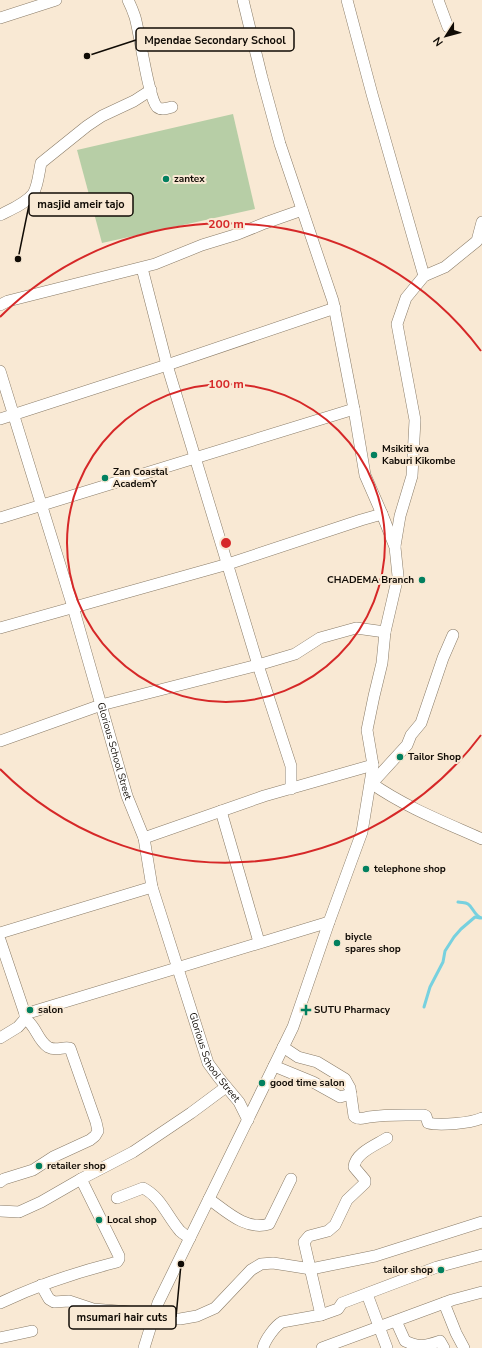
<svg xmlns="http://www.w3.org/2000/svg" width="482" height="1348" font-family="'Nunito Sans',sans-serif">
<rect width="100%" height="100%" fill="#f9e9d4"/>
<!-- green -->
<path fill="#b7cea6" d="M 233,114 L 255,209 L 102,243 L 77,150 Z"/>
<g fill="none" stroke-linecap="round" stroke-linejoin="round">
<!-- stream -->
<g stroke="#77d1df" stroke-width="3">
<path d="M 458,902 C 462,903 465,902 468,904 C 474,908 474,916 482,918"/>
<path d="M 424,1007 L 430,987 L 443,962 L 445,951 L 454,937 L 461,929 L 475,917 L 480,918"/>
</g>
<!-- street casing -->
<g stroke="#897b67" stroke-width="12">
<g id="street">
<path d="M 128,0 C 131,6 133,11 135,17 C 140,34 148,97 157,107 C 162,111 167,108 172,107"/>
<path d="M 243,0 L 262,78 L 280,144 L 333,301 L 354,409 L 365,475 L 382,514"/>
<path d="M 347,0 L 372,94 L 424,276"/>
<path d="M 438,0 L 448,27"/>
<path d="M 0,18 L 56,0"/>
<path d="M 0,215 C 10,210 25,204 33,194 C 38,186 39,172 41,163 L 87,126 L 102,116 L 134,101 L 151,90"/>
<path d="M 142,268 L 167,365 L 258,665 L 291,766 L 291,789"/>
<path d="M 0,305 L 8,301 L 155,264 L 202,245 L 238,234 L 265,223 L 302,210"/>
<path id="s1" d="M 0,371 L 73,607 L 127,796 L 144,838 L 152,887 L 208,1063 L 219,1078 L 239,1102 L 248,1120"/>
<path d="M 0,419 L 167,365 L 335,308"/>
<path d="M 0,518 L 354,409"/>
<path d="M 395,546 L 400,516 L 412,476 L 415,420 L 397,324 L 406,298 L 424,276 L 445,267 L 477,241 L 482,222"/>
<path d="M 0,628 L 228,564 L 361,520 L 382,514 L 395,547 L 398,576 L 385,632 L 382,663 L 374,696 L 367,730 L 373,765 L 362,832 L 329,922 L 293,1027 L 158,1303 L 144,1348"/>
<path d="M 0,741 L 101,705 L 258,665 L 295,654 L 320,638 L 356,628 L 385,632"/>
<path d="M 371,783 L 375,780 L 407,745 L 411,735 L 421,723 L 443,658 L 453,635"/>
<path d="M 371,783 C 405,807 444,822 482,839"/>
<path d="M 221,811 L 259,942"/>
<path d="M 144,838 L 264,796 L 373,765"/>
<path d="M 0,933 L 152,887"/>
<path d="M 0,940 L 25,1014 L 329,922"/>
<path d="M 0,1038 L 18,1027 L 25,1019 L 25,1014"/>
<path d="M 283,1047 L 298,1057 L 317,1062 L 345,1079 L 350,1088 L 354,1116 C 358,1120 363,1118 369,1117 C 387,1114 405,1115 424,1115 L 426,1116 L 428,1123 C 440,1126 472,1123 482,1118"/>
<path d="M 274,1066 L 313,1082 L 340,1097 L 351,1094"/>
<path d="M 387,1138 C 376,1145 355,1153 354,1167 L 365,1180 L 365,1183 L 347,1200 L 335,1225 L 328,1231 L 309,1236 L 304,1242 L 321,1315 L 338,1309 L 342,1303 L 437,1267 L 482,1255"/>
<path d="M 81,1179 L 133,1152 L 191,1113 L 226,1087"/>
<path d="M 0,1182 L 4,1179 L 33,1170 L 53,1157 L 90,1140 L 95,1136 L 98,1131 L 96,1122 L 70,1048 C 62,1046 57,1052 48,1047 C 37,1040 36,1025 25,1019"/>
<path d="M 117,1198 L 143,1188 C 161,1197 167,1216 180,1231 C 183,1234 187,1236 190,1238"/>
<path d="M 209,1199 C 226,1211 246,1231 269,1224 L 291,1179"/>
<path d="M 0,1211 L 19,1212 L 41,1202 L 81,1179 L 119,1256 L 119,1259 L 117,1262 C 77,1272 38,1285 0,1303"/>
<path d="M 41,1285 L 49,1299 L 54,1302 L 69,1301 L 93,1309 L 155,1314 L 167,1319 L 180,1319 L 197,1316 L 215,1308 L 251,1270 L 261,1264 L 273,1263 L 311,1269 L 375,1256 L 482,1222"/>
<path d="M 367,1294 L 387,1348"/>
<path d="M 444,1303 L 456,1333 L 464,1348"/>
<path d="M 396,1321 L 405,1341 C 420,1348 425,1346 440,1341 L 444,1348"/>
<path d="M 0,1338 L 32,1331"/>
<path d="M 263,1348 C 265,1340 275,1326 282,1322 L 321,1315"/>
<path d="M 322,1348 L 452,1300 L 482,1292"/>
</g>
</g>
<!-- street -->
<use href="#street" stroke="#fff" stroke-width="11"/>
</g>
<!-- distance rings -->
<g fill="none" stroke="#d62828" stroke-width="2">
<circle cx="226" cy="543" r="159"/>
<path d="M481 735A319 319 0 0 1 0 769M0 317A319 319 0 0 1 481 351"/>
</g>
<!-- markers -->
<g fill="#02805f" stroke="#f9e9d4" stroke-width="1.5">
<circle cx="166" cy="179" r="4"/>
<circle cx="374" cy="455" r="4"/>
<circle cx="105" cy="478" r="4"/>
<circle cx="422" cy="580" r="4"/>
<circle cx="400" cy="757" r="4"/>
<circle cx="366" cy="869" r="4"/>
<circle cx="337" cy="943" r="4"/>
<circle cx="30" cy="1010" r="4"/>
<path d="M304 1004h4v4h4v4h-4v4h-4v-4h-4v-4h4z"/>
<circle cx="262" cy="1083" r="4"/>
<circle cx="39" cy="1166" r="4"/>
<circle cx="99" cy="1220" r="4"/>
<circle cx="441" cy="1270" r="4"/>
</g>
<g text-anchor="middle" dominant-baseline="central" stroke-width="4" stroke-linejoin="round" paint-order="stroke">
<!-- poi labels -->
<g font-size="10" font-weight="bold" fill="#100b05" stroke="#f9e9d4" text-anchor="start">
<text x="174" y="179">zantex</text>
<text x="382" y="449">Msikiti wa<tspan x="382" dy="12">Kaburi Kikombe</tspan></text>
<text x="113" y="472">Zan Coastal<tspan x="113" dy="12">AcademY</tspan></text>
<text x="414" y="580" text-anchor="end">CHADEMA Branch</text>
<text x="408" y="757">Tailor Shop</text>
<text x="374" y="869">telephone shop</text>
<text x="345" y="937">biycle<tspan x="345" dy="12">spares shop</tspan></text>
<text x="38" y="1010">salon</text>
<text x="314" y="1010">SUTU Pharmacy</text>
<text x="270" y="1083">good time salon</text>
<text x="47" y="1166">retailer shop</text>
<text x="107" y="1220">Local shop</text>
<text x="433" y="1270" text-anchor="end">tailor shop</text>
</g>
<!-- street labels -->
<g font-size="10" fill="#100b05" stroke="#f9e9d4">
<text stroke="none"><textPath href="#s1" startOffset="397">Glorious School Street</textPath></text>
<text stroke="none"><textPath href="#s1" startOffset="721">Glorious School Street</textPath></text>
</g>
</g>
<circle cx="226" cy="543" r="6" fill="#d62828" stroke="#f9e9d4" stroke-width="2"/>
<g font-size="12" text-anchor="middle" font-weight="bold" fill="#d62828" stroke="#f9e9d4" stroke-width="4" stroke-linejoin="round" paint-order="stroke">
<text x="226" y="228">200 m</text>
<text x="226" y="388">100 m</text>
</g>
<!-- callouts -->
<path fill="none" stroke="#100b05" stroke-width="1.5" d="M87 56L136 40M18 259L29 205M181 1264L176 1317"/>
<g fill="#100b05" stroke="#f9e9d4" stroke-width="1.5">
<circle cx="87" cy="56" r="4"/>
<circle cx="18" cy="259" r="4"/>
<circle cx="181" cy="1264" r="4"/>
</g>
<g fill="#f9e9d4" stroke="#100b05" stroke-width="1.5">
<rect x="136" y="28" width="158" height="23" rx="4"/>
<rect x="29" y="193" width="104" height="23" rx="4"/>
<rect x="69" y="1306" width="107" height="23" rx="4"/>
</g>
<g font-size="11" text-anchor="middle" font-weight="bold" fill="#100b05">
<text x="215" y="44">Mpendae Secondary School</text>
<text x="81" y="208">masjid ameir tajo</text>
<text x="122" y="1321">msumari hair cuts</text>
</g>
<!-- north arrow -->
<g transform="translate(446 36) rotate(234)" stroke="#f9e9d4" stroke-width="3" paint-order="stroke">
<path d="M0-3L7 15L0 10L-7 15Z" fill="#100b05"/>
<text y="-6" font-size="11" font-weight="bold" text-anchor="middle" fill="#100b05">N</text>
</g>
</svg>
